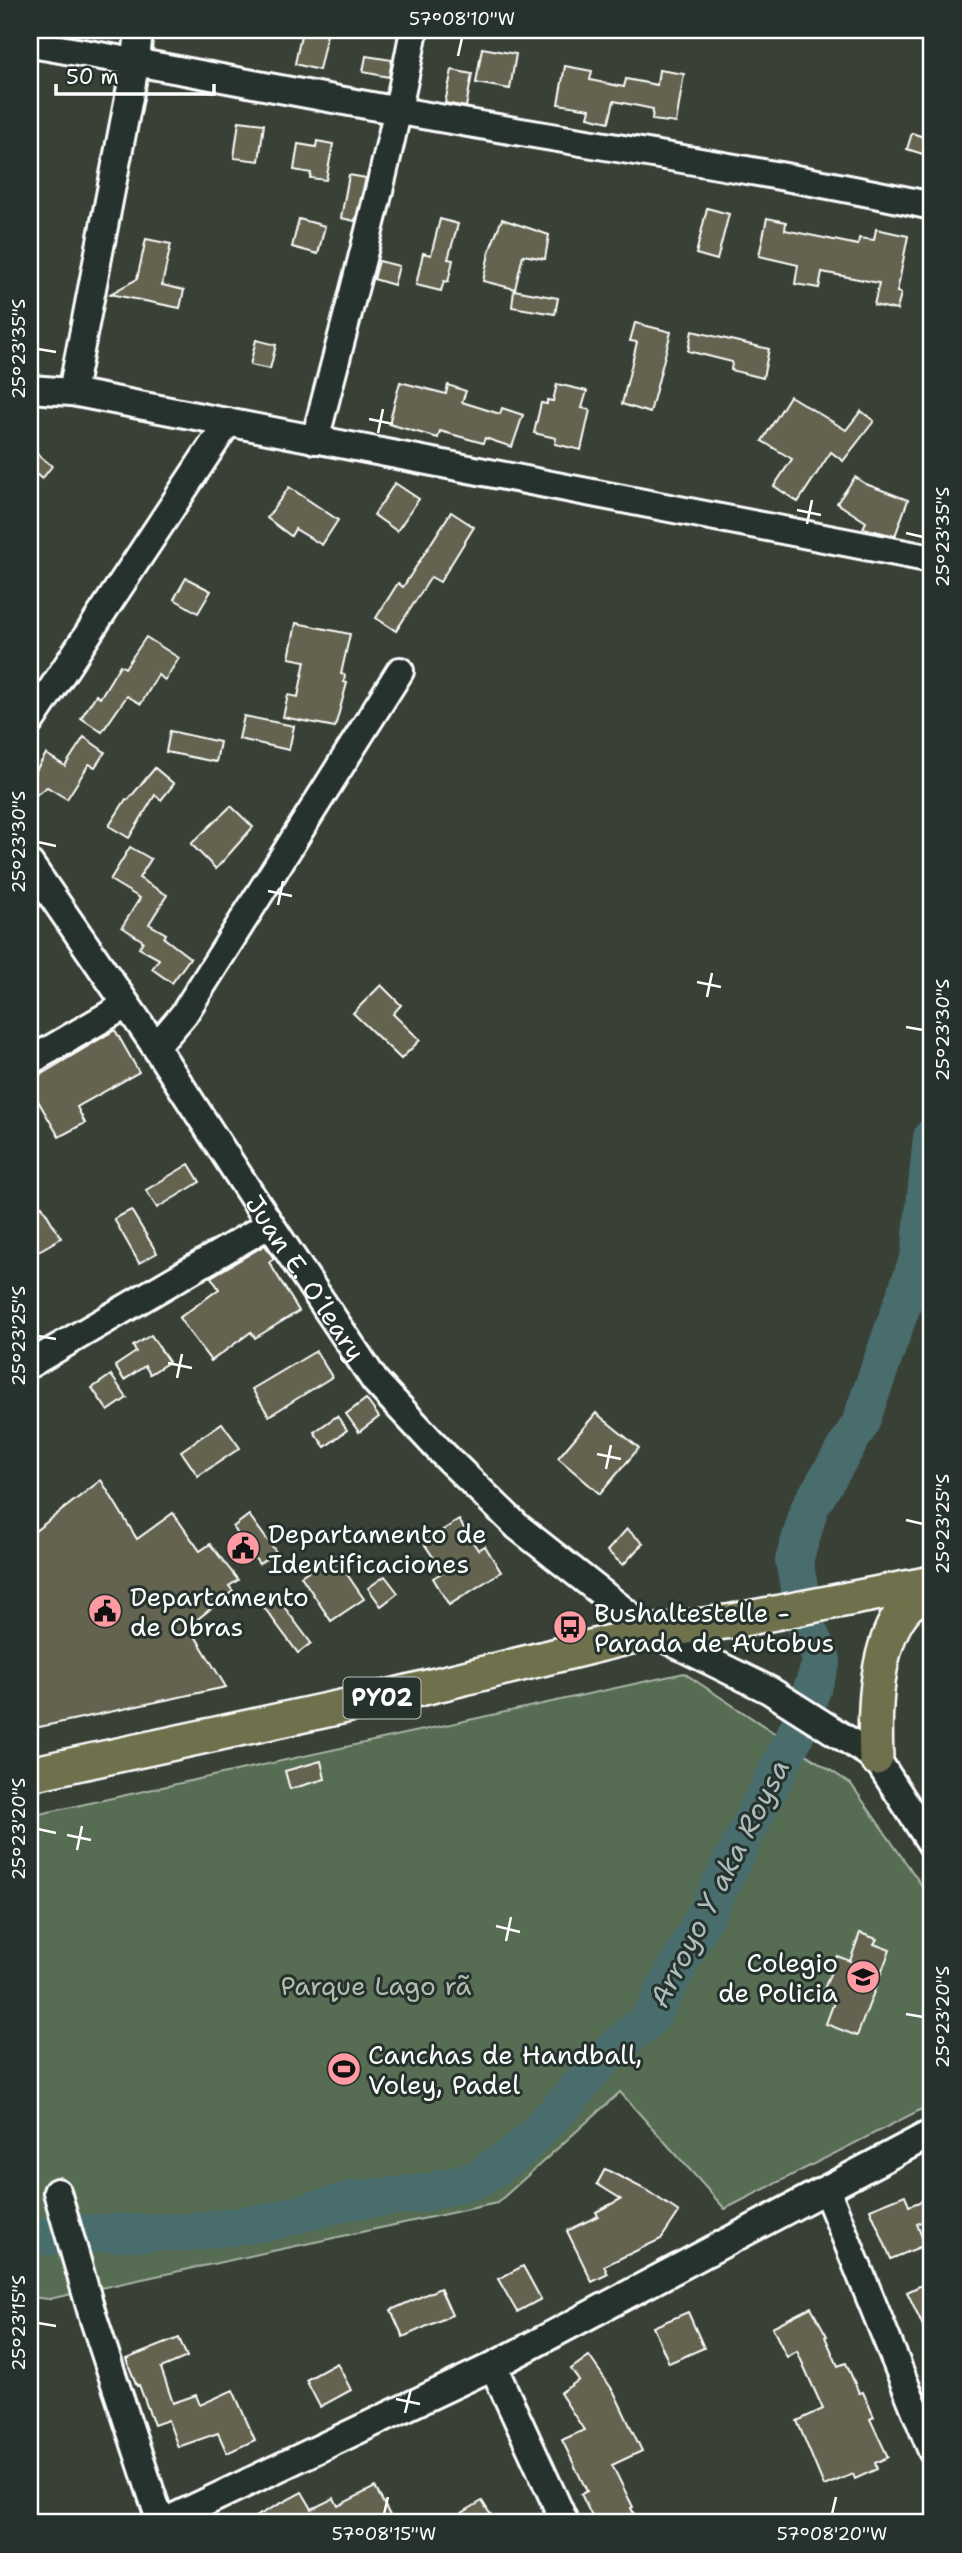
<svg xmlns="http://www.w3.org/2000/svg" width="962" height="2553" font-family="'Shantell Sans',sans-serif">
<rect width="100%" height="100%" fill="#394137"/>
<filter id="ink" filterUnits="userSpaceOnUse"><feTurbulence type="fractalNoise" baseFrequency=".0143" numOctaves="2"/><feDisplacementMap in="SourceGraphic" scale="14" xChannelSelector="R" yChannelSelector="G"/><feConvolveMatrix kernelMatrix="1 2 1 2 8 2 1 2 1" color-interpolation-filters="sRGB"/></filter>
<g filter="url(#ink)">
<!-- green -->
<path fill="#576d52" stroke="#abb6a8" stroke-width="2" d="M 684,1673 L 851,1784 L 932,1900 L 932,2104 L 725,2209 L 620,2092 L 497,2203 L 49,2299 L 30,2297 L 30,1816 Z"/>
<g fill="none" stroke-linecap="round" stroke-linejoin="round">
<!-- river -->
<path stroke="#486c6d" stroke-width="38" d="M 30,2237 L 98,2233 L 188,2232 L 269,2222 L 353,2200 L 425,2193 L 478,2179 L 519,2151 L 565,2103 L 600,2061 L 651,2017 L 716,1894 L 799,1727 L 822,1660 L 807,1628 L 794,1561 L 810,1507 L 860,1424 L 920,1254 L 932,1137"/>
</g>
<!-- building -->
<g fill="#64634f" stroke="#fff" stroke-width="2">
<path d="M 302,30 L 328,30 L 319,70 L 295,64 Z"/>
<path d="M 482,48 L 516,54 L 510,89 L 476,83 Z"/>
<path d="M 366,56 L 392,60 L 389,77 L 363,72 Z"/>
<path d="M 565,66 L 592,71 L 590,80 L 624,87 L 626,79 L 657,85 L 659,70 L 684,74 L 676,123 L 652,120 L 653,109 L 614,101 L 609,122 L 588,117 L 590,109 L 558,104 Z"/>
<path d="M 452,70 L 472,74 L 466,107 L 445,103 Z"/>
<path d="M 239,121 L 264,124 L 259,161 L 234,158 Z"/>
<path d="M 912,133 L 932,140 L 932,157 L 907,149 Z"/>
<path d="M 317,141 L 333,144 L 326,180 L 310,178 L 311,173 L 294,170 L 298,144 L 316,147 Z"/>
<path d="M 349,175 L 366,178 L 355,221 L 341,218 Z"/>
<path d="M 707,208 L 729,214 L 717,260 L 696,254 Z"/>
<path d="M 767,218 L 786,222 L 785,230 L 858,245 L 859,238 L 874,240 L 876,229 L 908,236 L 897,292 L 901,293 L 897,310 L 874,305 L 879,283 L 822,272 L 819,288 L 795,284 L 798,265 L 759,256 Z"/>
<path d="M 299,219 L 325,226 L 318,254 L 292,247 Z"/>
<path d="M 440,219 L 458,224 L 448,259 L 453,260 L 448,282 L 444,281 L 441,291 L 416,285 L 423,253 L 431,255 Z"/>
<path d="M 502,219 L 549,235 L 545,259 L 523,255 L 515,289 L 483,281 L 490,249 Z"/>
<path d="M 146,239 L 171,244 L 162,285 L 184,290 L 180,308 L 110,294 L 137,279 Z"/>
<path d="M 379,261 L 399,266 L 394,285 L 374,279 Z"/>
<path d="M 514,290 L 558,298 L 555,314 L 512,307 Z"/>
<path d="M 635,323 L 671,332 L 650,413 L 622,404 L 637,342 L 630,341 Z"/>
<path d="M 692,331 L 769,349 L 763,378 L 731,370 L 732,362 L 688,351 Z"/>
<path d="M 256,340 L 276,345 L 270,369 L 250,365 Z"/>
<path d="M 400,382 L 446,394 L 448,385 L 466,391 L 462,402 L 500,414 L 502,408 L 523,415 L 512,447 L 485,438 L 483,443 L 440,431 L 438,438 L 389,424 Z"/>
<path d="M 557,384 L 587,391 L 582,408 L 590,410 L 581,450 L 555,444 L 556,438 L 534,433 L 541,403 L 547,404 L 547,400 L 553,401 Z"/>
<path d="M 790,396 L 846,430 L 861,411 L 874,421 L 843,461 L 831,452 L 798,502 L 774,486 L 792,459 L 762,441 Z"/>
<path d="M 30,448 L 52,466 L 42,479 L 30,469 Z"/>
<path d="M 855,477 L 866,484 L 908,500 L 895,536 L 863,528 L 866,522 L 837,503 Z"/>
<path d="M 395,483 L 419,499 L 397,531 L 374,515 Z"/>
<path d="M 289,487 L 338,520 L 322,545 L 295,529 L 291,536 L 267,518 Z"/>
<path d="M 451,512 L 474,527 L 440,582 L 431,577 L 396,631 L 376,618 L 398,583 L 403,587 Z"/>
<path d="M 186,578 L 211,591 L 198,613 L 174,599 Z"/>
<path d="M 296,623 L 350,634 L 341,674 L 345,675 L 344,682 L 347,683 L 335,727 L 283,717 L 288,695 L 298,697 L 305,661 L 289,658 Z"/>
<path d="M 146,637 L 179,658 L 165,680 L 158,675 L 141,704 L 127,696 L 102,732 L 81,718 L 96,695 L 100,698 L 120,665 L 125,668 Z"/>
<path d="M 244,716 L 294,726 L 289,750 L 239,739 Z"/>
<path d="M 170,731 L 220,742 L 216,762 L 166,752 Z"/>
<path d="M 84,737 L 105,752 L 95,767 L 89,764 L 67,799 L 47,787 L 30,799 L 30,780 L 46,754 L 65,766 Z"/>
<path d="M 155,768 L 174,784 L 161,800 L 155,795 L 129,838 L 109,826 L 126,799 L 128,800 Z"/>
<path d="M 231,806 L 253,827 L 216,869 L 191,844 Z"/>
<path d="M 130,847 L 151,859 L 139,878 L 167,895 L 149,924 L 166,934 L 164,938 L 190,958 L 172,983 L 152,969 L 159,959 L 139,948 L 143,941 L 122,927 L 140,898 L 110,880 Z"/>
<path d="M 381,985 L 401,1005 L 393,1014 L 420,1040 L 401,1059 L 353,1013 Z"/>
<path d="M 115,1030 L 139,1072 L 77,1107 L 85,1123 L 59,1137 L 30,1087 L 30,1081 Z"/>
<path d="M 189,1164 L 200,1182 L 157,1208 L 146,1190 Z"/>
<path d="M 42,1206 L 61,1238 L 30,1256 L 30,1213 Z"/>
<path d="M 131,1210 L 157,1253 L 139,1263 L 114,1219 Z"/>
<path d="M 265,1245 L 274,1259 L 269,1262 L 299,1311 L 255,1338 L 251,1332 L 211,1361 L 179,1318 L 219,1289 L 211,1277 Z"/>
<path d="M 151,1335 L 169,1362 L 150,1374 L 145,1366 L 124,1380 L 115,1366 L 136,1352 L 133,1346 Z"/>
<path d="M 316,1351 L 332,1377 L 269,1416 L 252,1389 Z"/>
<path d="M 111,1375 L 127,1398 L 108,1411 L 92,1388 Z"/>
<path d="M 366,1399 L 379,1417 L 359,1432 L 346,1414 Z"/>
<path d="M 596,1413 L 639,1448 L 600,1494 L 558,1458 Z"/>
<path d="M 337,1416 L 347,1430 L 325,1447 L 314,1432 Z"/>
<path d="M 222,1423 L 240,1448 L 198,1476 L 181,1451 Z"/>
<path d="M 101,1480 L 137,1539 L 173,1513 L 200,1551 L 210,1544 L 238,1580 L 229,1586 L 233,1591 L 189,1626 L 226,1687 L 30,1729 L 30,1535 Z"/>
<path d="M 249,1515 L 276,1552 L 259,1564 L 233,1527 Z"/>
<path d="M 459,1520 L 478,1550 L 485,1546 L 501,1572 L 449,1605 L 433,1578 L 443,1572 L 423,1542 Z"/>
<path d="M 627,1529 L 643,1543 L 623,1565 L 607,1551 Z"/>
<path d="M 333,1554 L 364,1599 L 331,1621 L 301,1576 Z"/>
<path d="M 385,1576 L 398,1593 L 381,1606 L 368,1588 Z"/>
<path d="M 276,1596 L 311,1643 L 298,1653 L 263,1606 Z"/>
<path d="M 321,1761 L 325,1779 L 290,1789 L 285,1771 Z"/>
<path d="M 860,1933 L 877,1939 L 874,1944 L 890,1950 L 857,2036 L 826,2024 L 834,2002 L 821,1997 L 837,1956 L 850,1961 Z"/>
<path d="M 605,2169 L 646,2190 L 679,2212 L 661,2239 L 604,2266 L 608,2274 L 592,2282 L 567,2231 L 598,2216 L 596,2212 L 621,2199 L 597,2184 Z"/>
<path d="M 905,2195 L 909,2206 L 932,2197 L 932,2218 L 917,2224 L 925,2245 L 891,2259 L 870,2209 Z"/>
<path d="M 523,2266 L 541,2299 L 517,2312 L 498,2279 Z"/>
<path d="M 932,2280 L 932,2344 L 907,2292 Z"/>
<path d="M 440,2288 L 452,2315 L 403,2337 L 391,2310 Z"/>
<path d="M 811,2307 L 827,2336 L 825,2337 L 838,2366 L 846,2363 L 859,2393 L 863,2392 L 874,2417 L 870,2419 L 888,2457 L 875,2463 L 877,2469 L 855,2479 L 853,2474 L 824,2486 L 797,2421 L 823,2409 L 797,2351 L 787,2357 L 772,2327 Z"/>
<path d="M 688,2312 L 704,2348 L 669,2363 L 653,2327 Z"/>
<path d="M 179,2338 L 187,2357 L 161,2368 L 173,2403 L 196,2395 L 200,2405 L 233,2390 L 255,2440 L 227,2453 L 218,2433 L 178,2447 L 168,2420 L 154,2425 L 139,2385 L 137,2386 L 126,2359 Z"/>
<path d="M 589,2356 L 614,2392 L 642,2451 L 612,2465 L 633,2507 L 631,2508 L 638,2523 L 595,2523 L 581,2494 L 587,2491 L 562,2440 L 584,2430 L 560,2393 L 579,2380 L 571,2369 Z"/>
<path d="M 337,2363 L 351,2390 L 320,2407 L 306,2380 Z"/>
<path d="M 375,2487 L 394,2523 L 244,2523 L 302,2492 L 312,2509 L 334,2498 L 338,2506 Z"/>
<path d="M 482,2501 L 496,2523 L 445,2523 Z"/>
</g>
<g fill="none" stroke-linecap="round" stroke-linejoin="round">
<!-- minor casing -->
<g stroke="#fff" stroke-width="32">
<g id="minor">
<path d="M 30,44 C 154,64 276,89 400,111 C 577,143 756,168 932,206"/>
<path d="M 30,389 L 72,392 L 932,559"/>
<path d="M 72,392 L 136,61 L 139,30"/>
<path d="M 315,440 C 350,304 388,168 414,30"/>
<path d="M 30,722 L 228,422"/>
<path id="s1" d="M 30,864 L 153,1043 L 270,1224 L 375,1381 L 444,1455 L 518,1527 L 651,1632 L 769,1690 L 876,1758 L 932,1845"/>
<path d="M 153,1043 L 167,1034 L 184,1014 L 400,671"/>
<path d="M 30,1061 L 126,1005"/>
<path d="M 30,1364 L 270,1224"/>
<path d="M 826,2189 L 932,2451"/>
<path d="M 57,2192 L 93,2317 L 161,2523"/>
<path d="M 493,2366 L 565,2523"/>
<path d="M 162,2523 L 493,2366 L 932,2133"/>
</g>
</g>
<!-- major casing -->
<g stroke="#fff" stroke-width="38">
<g id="major">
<path d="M 876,1758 C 874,1714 875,1647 903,1611 C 910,1602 923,1594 932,1587"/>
<path d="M 30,1774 L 383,1698 L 651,1632 L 733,1621 L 932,1583"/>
</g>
</g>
<!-- minor -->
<use href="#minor" stroke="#26332d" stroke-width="26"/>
<!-- major -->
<use href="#major" stroke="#6e714b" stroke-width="33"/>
</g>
</g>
<!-- ticks -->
<path fill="none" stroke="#fff" stroke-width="2.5" d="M 458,56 L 462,38M 38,349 L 56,352M 369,419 L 393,424M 378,433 L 383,409M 797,510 L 821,515M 807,524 L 812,500M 906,533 L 923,537M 38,842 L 56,846M 268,891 L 292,896M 278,905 L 283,881M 697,982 L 721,987M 707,997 L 712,973M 906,1027 L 923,1030M 38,1336 L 56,1339M 168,1363 L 192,1368M 177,1378 L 182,1354M 597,1454 L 621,1459M 606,1469 L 611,1445M 906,1520 L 923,1524M 38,1829 L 56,1833M 67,1835 L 91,1840M 77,1850 L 82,1826M 496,1926 L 520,1932M 506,1941 L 511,1917M 906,2014 L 923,2017M 38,2323 L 56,2326M 396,2399 L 420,2404M 405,2413 L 411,2389M 384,2514 L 388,2497M 832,2514 L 836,2497"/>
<!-- icons -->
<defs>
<g id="civic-disc" transform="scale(1.75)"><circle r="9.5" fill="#ff9aa2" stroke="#26332d"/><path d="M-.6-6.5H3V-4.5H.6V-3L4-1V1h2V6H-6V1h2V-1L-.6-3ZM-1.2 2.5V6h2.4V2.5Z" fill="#111"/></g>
<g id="bus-disc" transform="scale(1.75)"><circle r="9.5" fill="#ff9aa2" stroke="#26332d"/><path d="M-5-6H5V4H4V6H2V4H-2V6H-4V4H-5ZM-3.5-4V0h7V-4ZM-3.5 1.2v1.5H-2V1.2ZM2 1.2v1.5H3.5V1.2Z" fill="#111"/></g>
<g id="school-disc" transform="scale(1.75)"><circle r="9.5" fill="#ff9aa2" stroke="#26332d"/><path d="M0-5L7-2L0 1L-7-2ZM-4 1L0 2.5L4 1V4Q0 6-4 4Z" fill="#111"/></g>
<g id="stadium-disc" transform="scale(1.75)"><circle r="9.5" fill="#ff9aa2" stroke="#26332d"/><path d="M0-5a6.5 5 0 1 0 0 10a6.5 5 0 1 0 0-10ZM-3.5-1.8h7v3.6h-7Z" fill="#111"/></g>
</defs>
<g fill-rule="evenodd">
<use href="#civic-disc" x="243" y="1548"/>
<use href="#civic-disc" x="105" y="1611"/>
<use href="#bus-disc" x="570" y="1627"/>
<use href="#school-disc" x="863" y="1977"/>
<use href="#stadium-disc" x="344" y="2069"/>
</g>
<g text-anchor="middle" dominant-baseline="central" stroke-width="6" stroke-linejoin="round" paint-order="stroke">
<!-- shield labels -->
<rect fill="#26332d" stroke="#bec2c0" stroke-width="2" x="343.5" y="1677.5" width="77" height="41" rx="5"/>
<g font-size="24" font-weight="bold" fill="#fff">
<text x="382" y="1698">PY02</text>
</g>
<!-- street labels -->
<g font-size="26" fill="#fff" stroke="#26332d">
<text stroke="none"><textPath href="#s1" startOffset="497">Juan E. O´leary</textPath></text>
</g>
<!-- poi labels -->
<g font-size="26" fill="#fff" stroke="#26332d" text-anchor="start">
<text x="268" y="1533">Departamento de<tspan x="268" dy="30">Identificaciones</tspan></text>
<text x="130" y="1596">Departamento<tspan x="130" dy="30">de Obras</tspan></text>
<text x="594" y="1612">Bushaltestelle -<tspan x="594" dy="30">Parada de Autobus</tspan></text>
<text x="838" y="1962" text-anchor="end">Colegio<tspan x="838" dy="30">de Policia</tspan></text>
<text x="368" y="2054">Canchas de Handball,<tspan x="368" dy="30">Voley, Padel</tspan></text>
</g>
<!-- park labels -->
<g font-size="26" fill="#b3bdb1" stroke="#26332d">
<text x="376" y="1985">Parque Lago rã</text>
</g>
<!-- water labels -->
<g font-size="28" font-style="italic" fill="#adbdbd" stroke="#26332d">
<text transform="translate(719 1883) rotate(-63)">Arroyo Y aka Roysa</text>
</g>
</g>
<!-- margin -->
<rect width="962" height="2553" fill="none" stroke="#26332d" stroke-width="77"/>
<!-- scale -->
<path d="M56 84v10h158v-10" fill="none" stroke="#ffffff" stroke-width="3.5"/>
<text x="66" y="84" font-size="21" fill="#ffffff" stroke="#26332d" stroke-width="5" paint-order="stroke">50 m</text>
<rect x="38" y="38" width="885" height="2476" fill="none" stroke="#fff" stroke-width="2.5"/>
<g font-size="18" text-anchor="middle" fill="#fff">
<text x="462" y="25">57°08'10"W</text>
<text transform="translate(19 349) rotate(-90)" y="6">25°23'35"S</text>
<text transform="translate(943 537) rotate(-90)" y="6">25°23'35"S</text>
<text transform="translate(19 842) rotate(-90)" y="6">25°23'30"S</text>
<text transform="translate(943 1030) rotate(-90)" y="6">25°23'30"S</text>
<text transform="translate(19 1336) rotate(-90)" y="6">25°23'25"S</text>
<text transform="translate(943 1524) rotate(-90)" y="6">25°23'25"S</text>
<text transform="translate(19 1829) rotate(-90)" y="6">25°23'20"S</text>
<text transform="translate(943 2017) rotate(-90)" y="6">25°23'20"S</text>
<text transform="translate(19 2323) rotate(-90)" y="6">25°23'15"S</text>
<text x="384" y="2540">57°08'15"W</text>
<text x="832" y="2540">57°08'20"W</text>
</g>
</svg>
